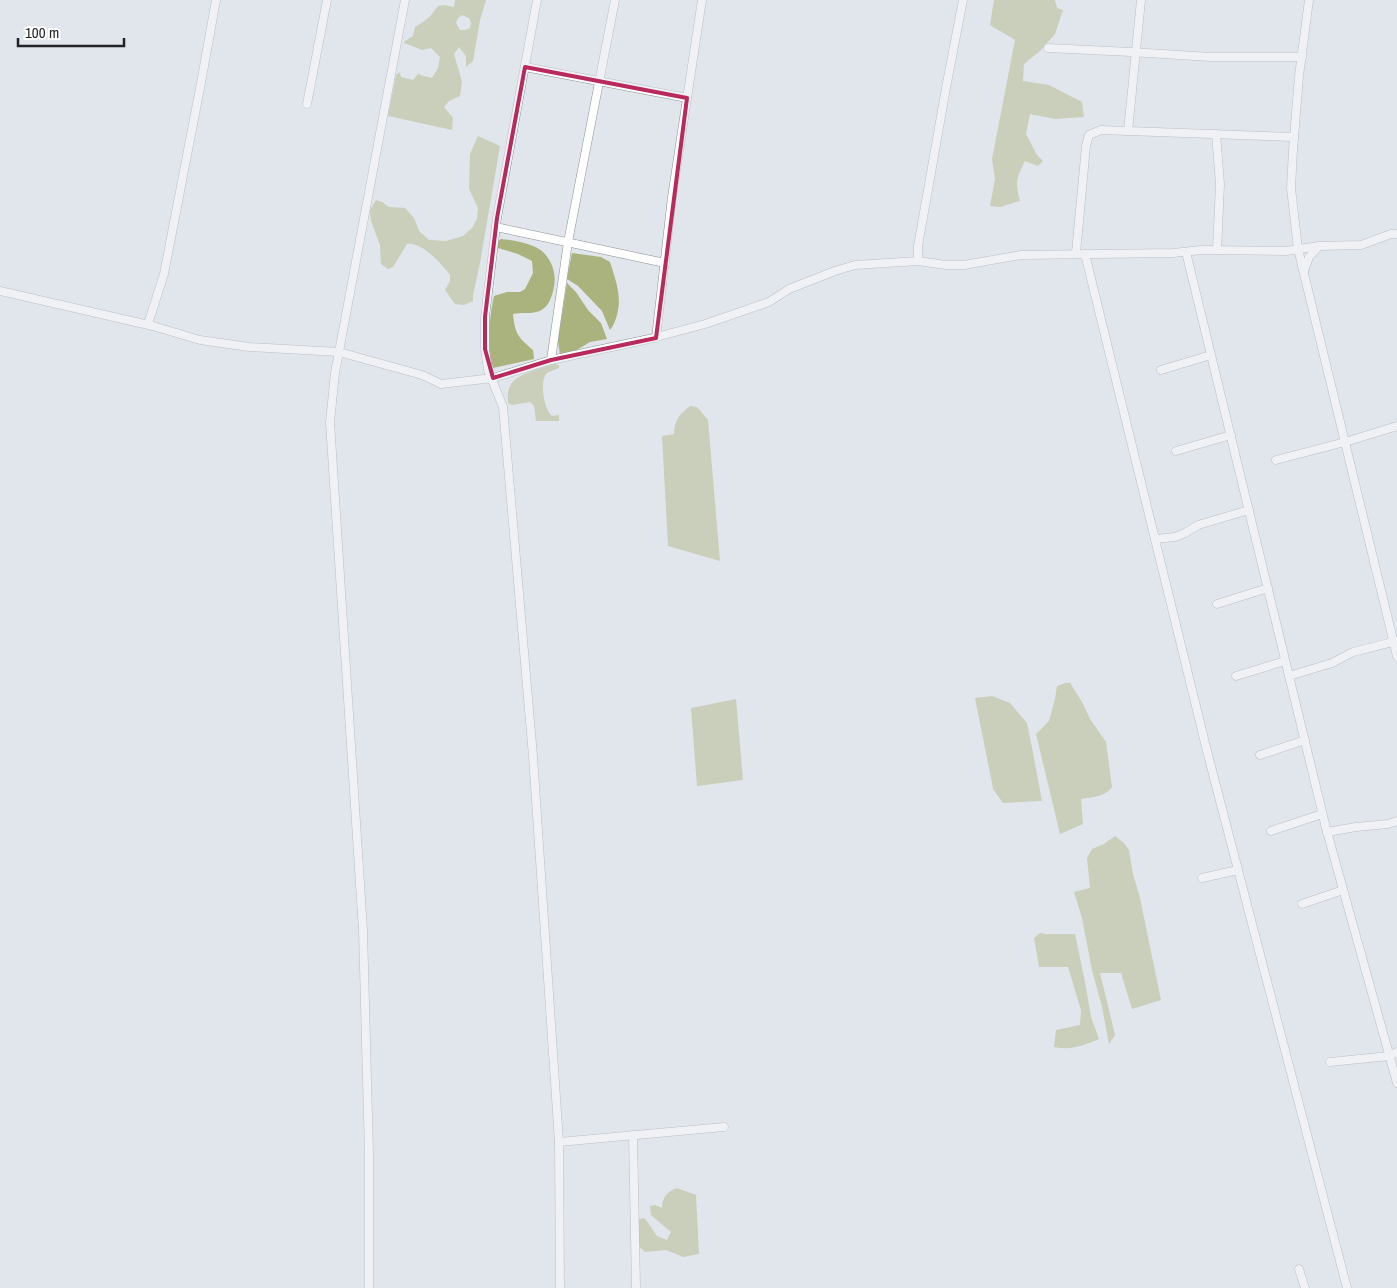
<svg xmlns="http://www.w3.org/2000/svg" width="1397" height="1288" font-family="'Archivo Narrow',sans-serif">
<rect width="100%" height="100%" fill="#e1e6ec"/>
<!-- forest -->
<g fill="#aab37d" fill-rule="evenodd">
<path d="M 455,0 L 486,0 L 480,20 L 473,61 L 466,67 L 466,56 L 459,47 L 454,54 L 462,82 L 460,96 L 449,101 L 444,107 L 453,118 L 452,130 L 388,116 L 396,75 L 400,72 L 401,77 L 413,80 L 419,73 L 420,75 L 432,78 L 438,68 L 440,57 L 431,48 L 422,50 L 404,43 L 405,41 L 413,36 L 415,27 C 419,24 423,22 426,20 C 440,9 432,2 454,7 ZM 462,15 L 469,18 L 471,23 L 470,28 L 465,30 L 460,30 L 456,23 L 458,18 Z"/>
<path d="M 994,0 L 1055,0 L 1057,8 L 1063,10 L 1055,34 L 1040,51 L 1024,64 L 1023,81 L 1049,85 L 1082,102 L 1084,117 L 1055,119 L 1030,114 L 1026,134 L 1037,155 L 1043,161 L 1038,166 L 1025,161 C 1016,179 1015,181 1020,201 L 1000,207 L 990,206 L 995,179 L 992,159 L 1015,40 L 990,25 Z"/>
<path d="M 478,136 L 500,146 L 480,263 L 473,295 L 473,301 L 464,305 L 455,304 L 445,290 L 450,281 L 450,275 C 442,264 422,242 407,244 L 393,267 L 388,269 L 381,264 L 380,245 L 371,221 L 370,210 L 376,200 L 382,202 L 389,207 L 405,208 L 414,218 L 419,231 L 429,240 L 446,241 L 463,236 L 472,228 L 477,219 L 478,208 L 469,189 L 470,154 Z"/>
<path d="M 501,239 C 514,240 536,244 544,253 C 557,267 557,284 550,300 C 548,305 543,311 536,312 C 529,314 521,312 513,314 C 515,334 518,337 533,350 L 534,359 L 493,368 C 487,347 489,317 494,296 L 507,292 L 520,292 L 525,289 L 533,273 L 532,261 L 518,254 L 498,248 L 498,241 Z"/>
<path d="M 572,253 L 601,257 L 610,262 C 616,281 622,296 617,315 C 615,321 614,325 610,330 L 602,311 L 578,286 L 567,279 Z"/>
<path d="M 567,283 L 576,292 L 588,310 L 601,323 L 607,339 L 590,342 L 575,351 L 560,355 L 558,341 Z"/>
<path d="M 554,364 L 559,365 L 559,368 C 555,370 550,371 547,373 C 539,381 544,410 552,416 L 559,415 L 559,421 L 536,421 L 534,406 L 530,402 L 512,405 L 508,403 C 508,397 507,391 510,386 C 516,374 541,368 554,364 Z"/>
<path d="M 690,406 L 697,407 L 708,420 L 720,561 L 668,546 L 662,436 L 674,434 C 675,419 679,415 690,406 Z"/>
<path d="M 1065,683 L 1070,683 L 1082,702 L 1090,719 L 1106,742 L 1112,787 C 1105,797 1093,797 1081,799 L 1083,824 L 1060,834 L 1036,734 L 1049,721 L 1055,699 L 1057,686 Z"/>
<path d="M 992,696 L 1010,703 L 1027,723 L 1033,753 L 1042,801 L 1003,803 L 993,789 L 992,783 L 975,698 Z"/>
<path d="M 736,699 L 743,780 L 697,786 L 691,708 Z"/>
<path d="M 1115,836 L 1124,843 L 1129,850 L 1133,874 L 1140,898 L 1161,1000 L 1132,1009 L 1121,973 L 1100,973 L 1115,1035 L 1109,1044 L 1102,1007 L 1092,970 L 1082,918 L 1074,892 L 1090,888 L 1087,858 L 1092,849 L 1104,844 Z"/>
<path d="M 1040,933 L 1046,934 L 1075,934 L 1085,982 L 1091,1017 L 1099,1039 C 1084,1045 1070,1051 1054,1047 L 1056,1030 L 1080,1025 L 1081,1010 L 1068,967 L 1039,967 L 1034,938 Z"/>
<path d="M 677,1188 L 696,1195 L 699,1254 L 683,1257 L 666,1250 L 645,1252 L 639,1246 L 639,1219 L 644,1218 L 646,1220 L 657,1236 L 667,1240 L 671,1232 L 651,1215 L 650,1206 L 655,1205 L 662,1208 C 662,1197 668,1191 677,1188 Z"/>
</g>
<g fill="none" stroke-linecap="round" stroke-linejoin="round">
<!-- minor casing -->
<g stroke="#8b9095" stroke-width="9">
<g id="minor">
<path d="M 537,0 L 497,218 L 485,317 L 485,349 L 488,370 L 503,407 L 533,756 L 559,1142 L 560,1288"/>
<path d="M 1309,0 L 1299,76 L 1293,150 L 1291,188 L 1298,249 L 1397,656"/>
<path d="M 1048,48 L 1131,52 L 1211,57 L 1302,57"/>
<path d="M 525,67 L 687,98"/>
<path d="M 307,104 L 327,0"/>
<path d="M 1128,131 L 1141,0"/>
<path d="M 1216,134 L 1220,184 L 1217,250"/>
<path d="M 496,227 L 665,263"/>
<path d="M 1186,252 L 1326,828 L 1397,1083"/>
<path d="M 1076,253 L 1086,146 L 1089,135 L 1101,130 L 1294,137"/>
<path d="M 1085,254 L 1207,751 L 1347,1288"/>
<path d="M 918,261 L 918,246 L 946,88 L 963,0"/>
<path d="M 1304,271 L 1309,257 L 1319,246"/>
<path d="M 0,291 L 153,326 L 200,340 L 249,347 L 339,352 L 422,375 L 441,384 L 493,378 L 551,360 L 649,339 L 705,324 L 769,302 L 789,289 L 835,271 L 855,265 L 918,261 L 946,265 L 964,265 L 1021,255 L 1173,253 L 1201,250 L 1286,251 L 1319,246 L 1361,245 L 1391,234 L 1397,234"/>
<path d="M 148,324 L 164,274 L 201,83 L 216,0"/>
<path d="M 656,338 L 672,197 L 702,0"/>
<path d="M 551,360 L 568,242 L 615,0"/>
<path d="M 1161,370 L 1211,355"/>
<path d="M 1176,451 L 1231,435"/>
<path d="M 1276,460 L 1345,442 L 1397,426"/>
<path d="M 1155,539 L 1175,537 L 1185,533 L 1198,525 L 1249,510"/>
<path d="M 1217,604 L 1268,588"/>
<path d="M 1236,676 L 1285,661"/>
<path d="M 1289,676 L 1332,663 L 1353,652 L 1397,641"/>
<path d="M 1260,755 L 1305,740"/>
<path d="M 1271,831 L 1322,814"/>
<path d="M 1327,832 L 1356,827 L 1388,824 L 1397,821"/>
<path d="M 1202,878 L 1238,870"/>
<path d="M 1302,904 L 1343,890"/>
<path d="M 1330,1062 L 1389,1056 L 1397,1052"/>
<path d="M 633,1135 L 636,1288"/>
<path d="M 559,1142 L 724,1127"/>
<path d="M 1299,1269 L 1305,1288"/>
<path d="M 369,1288 L 369,1154 L 363,930 L 330,422 L 335,373 L 405,0"/>
</g>
</g>
<!-- minor -->
<use href="#minor" stroke="#fff" stroke-width="8"/>
</g>
<!-- marked area -->
<path d="M0 0H1397V1288H0ZM 525,67 L 687,98 L 656,338 L 551,360 L 493,378 L 485,349 L 485,317 L 497,218 Z" fill="#e1e6ec" fill-opacity=".55" fill-rule="evenodd"/>
<path fill="none" stroke="#b82a5b" stroke-width="4" stroke-linejoin="round" d="M 525,67 L 687,98 L 656,338 L 551,360 L 493,378 L 485,349 L 485,317 L 497,218 Z"/>
<!-- scale -->
<path d="M18 38v8h106v-8" fill="none" stroke="#212325" stroke-width="2.5"/>
<text x="25" y="38" font-size="15" fill="#212325" stroke="#ffffff" stroke-width="4" paint-order="stroke">100 m</text>
</svg>
